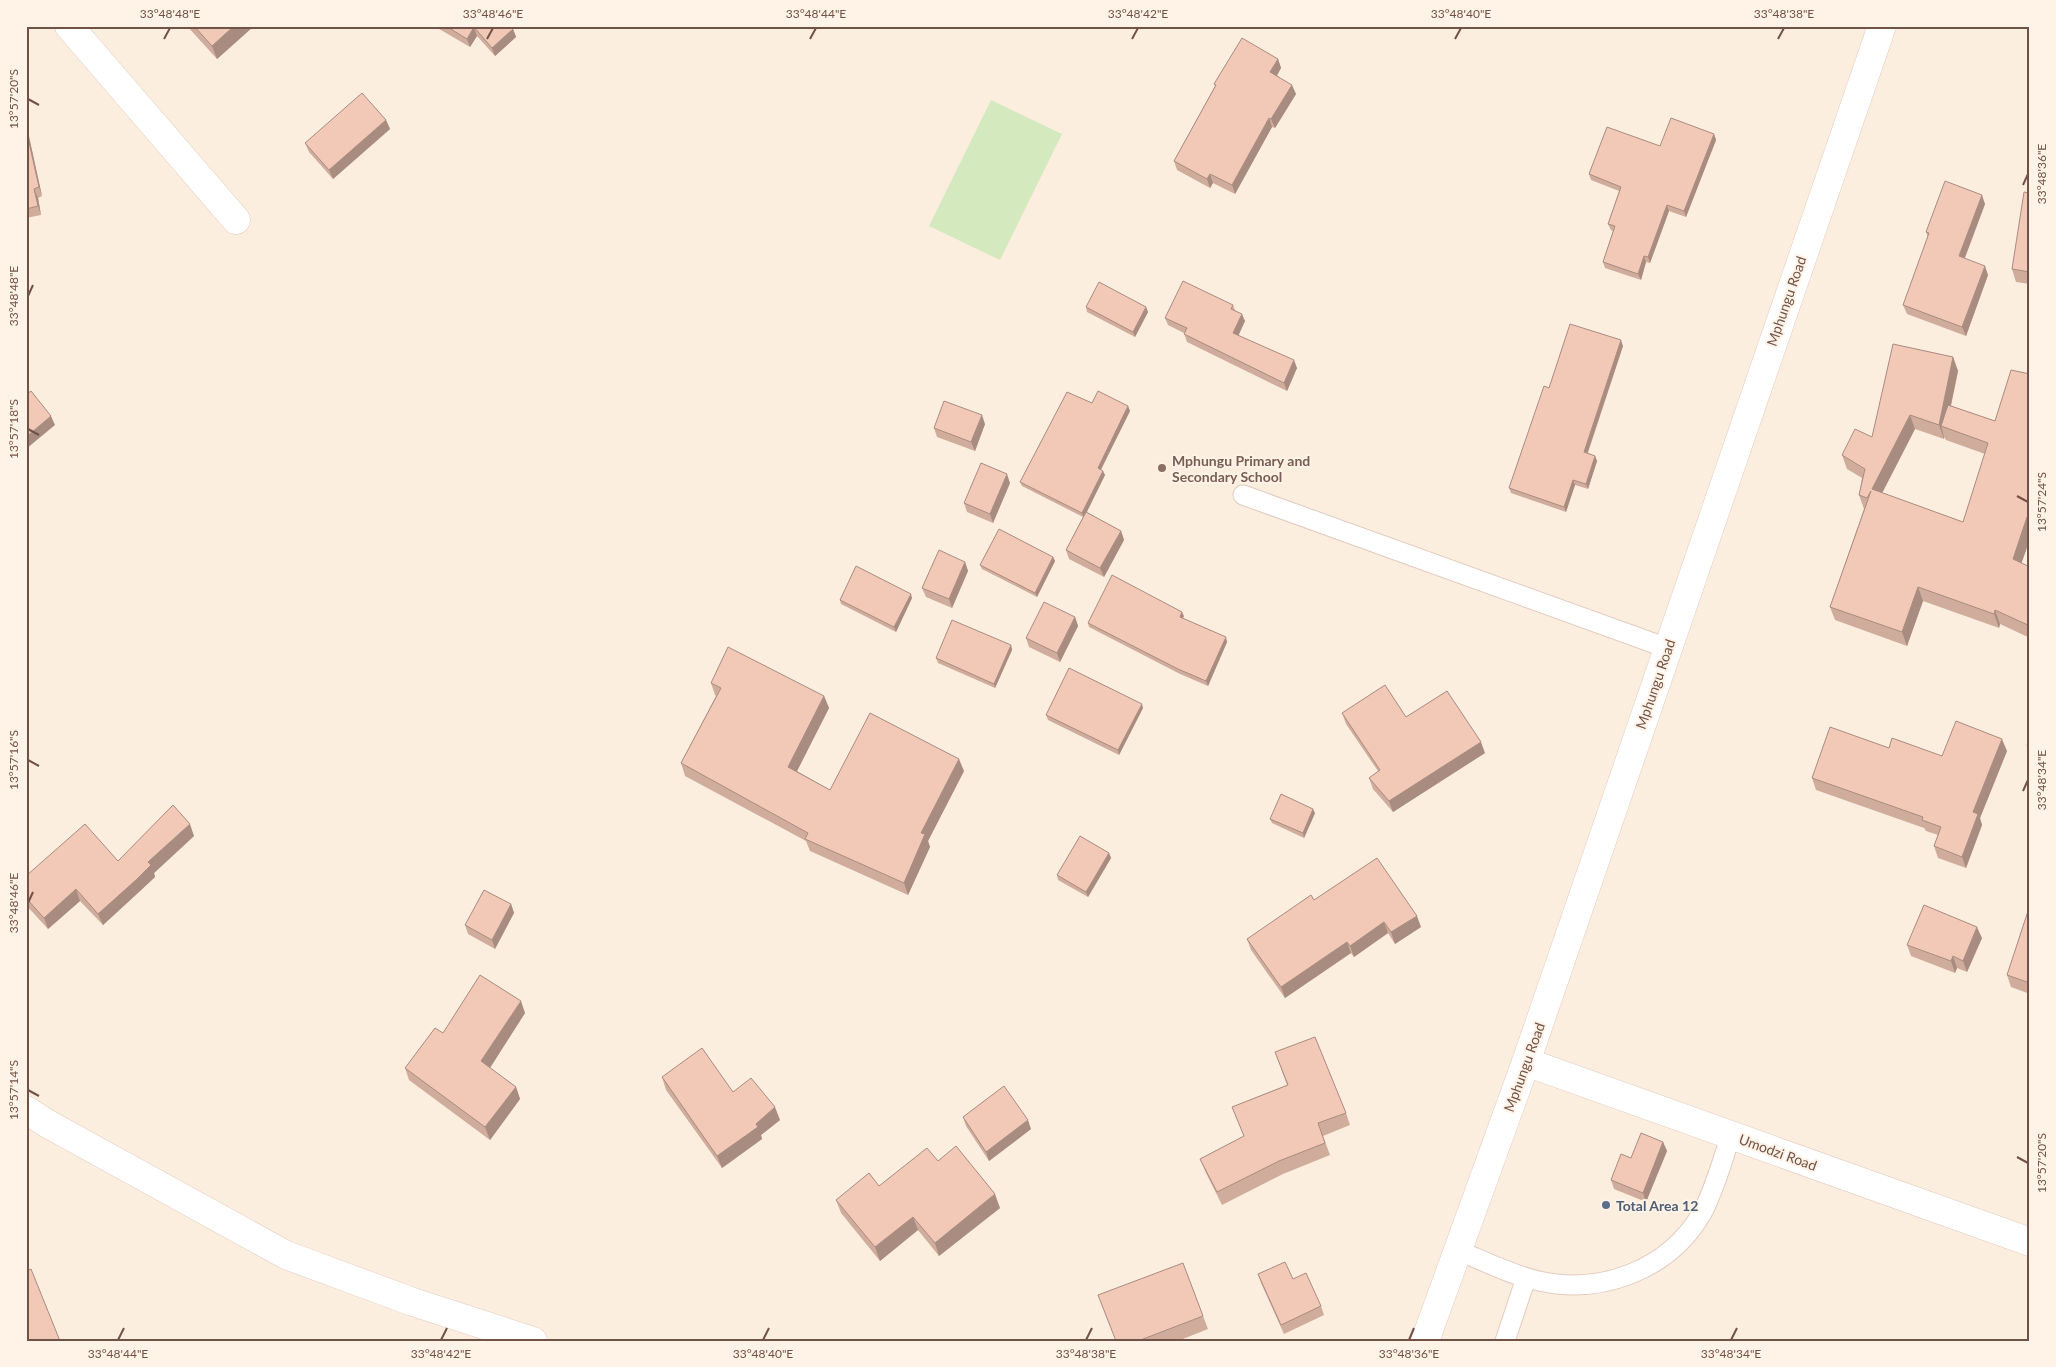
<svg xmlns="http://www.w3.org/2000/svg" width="2056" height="1367" font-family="Lato,sans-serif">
<rect width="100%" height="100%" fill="#fceedf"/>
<!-- green -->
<path fill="#d4e9be" d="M 991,100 L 1062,134 L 1000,260 L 929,226 Z"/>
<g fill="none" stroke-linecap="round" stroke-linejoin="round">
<!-- service casing -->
<g stroke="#e2cbbf" stroke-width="21">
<g id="service">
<path d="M 1243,495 L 1667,648"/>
<path d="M 1457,1250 C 1484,1261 1511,1275 1539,1281 C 1601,1295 1669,1270 1702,1213 C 1715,1189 1722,1161 1731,1135"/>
<path d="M 1505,1341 L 1526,1278"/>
</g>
</g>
<!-- minor casing -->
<g stroke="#e2cbbf" stroke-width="29">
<g id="minor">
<path d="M 69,26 L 236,220"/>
<path d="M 1526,1062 L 2030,1242"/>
<path d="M 26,1110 L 48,1124 L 286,1255 L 413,1302 L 533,1341"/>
<path d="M 1425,1341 L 1526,1062 L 1882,26"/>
</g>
</g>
<!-- service -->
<use href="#service" stroke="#fff" stroke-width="19"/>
<!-- minor -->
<use href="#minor" stroke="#fff" stroke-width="28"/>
</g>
<!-- wall -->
<g fill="#d0ac9d" fill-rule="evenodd">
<path d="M 187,26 L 254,26 L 217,59 Z"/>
<path d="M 434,26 L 510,26 L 513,29 L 516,37 L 495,56 L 477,36 L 470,47 Z"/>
<path d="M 1278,59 L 1281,68 L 1277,75 L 1296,94 L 1275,128 L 1272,127 L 1235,194 L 1213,183 L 1210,188 L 1177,170 L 1174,161 L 1215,86 L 1214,84 Z"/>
<path d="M 386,120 L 390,129 L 333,179 L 309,152 L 305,143 Z"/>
<path d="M 26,123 L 42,196 L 38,198 L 41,215 L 26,218 Z"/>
<path d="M 1714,134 L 1716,140 L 1686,217 L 1669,211 L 1650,263 L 1646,262 L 1641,280 L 1605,268 L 1603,262 L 1613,231 L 1611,230 L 1608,224 L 1619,191 L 1591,180 L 1589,174 L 1660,146 Z"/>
<path d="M 2030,193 L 2030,284 L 2016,282 L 2012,269 Z"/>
<path d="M 1985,204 L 1965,258 L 1988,275 L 1966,336 L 1907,314 L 1903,305 L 1928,237 L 1926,232 Z"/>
<path d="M 1233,305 L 1235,310 L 1245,321 L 1238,335 L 1297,368 L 1287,391 L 1187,342 L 1184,333 L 1168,325 L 1165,318 Z"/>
<path d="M 1086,307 L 1146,307 L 1148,312 L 1135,337 L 1087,312 Z"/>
<path d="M 1623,346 L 1588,453 L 1595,456 L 1597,461 L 1588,489 L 1575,485 L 1566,512 L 1511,493 L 1509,488 L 1549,388 Z"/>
<path d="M 1953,357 L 1958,371 L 1951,406 L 1995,421 L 2030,374 L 2030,539 L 2021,563 L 2030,567 L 2030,638 L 2000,624 L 1999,628 L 1923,601 L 1907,646 L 1835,620 L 1830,607 L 1864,509 L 1859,495 L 1862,478 L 1847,469 L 1842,455 L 1872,437 ZM 1915,429 L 1944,439 L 1944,437 L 1946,440 L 1985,454 L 1963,522 L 1882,493 Z"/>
<path d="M 1092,403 L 1128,406 L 1130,411 L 1101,470 L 1105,475 L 1086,512 L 1121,531 L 1124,540 L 1104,577 L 1069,559 L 1066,550 L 1083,517 L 1022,486 L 1020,482 Z"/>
<path d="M 985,424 L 975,451 L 937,437 L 934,428 Z"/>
<path d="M 1010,483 L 993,523 L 967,512 L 964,503 Z"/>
<path d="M 1053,557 L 1055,561 L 1037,597 L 982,569 L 980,565 Z"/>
<path d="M 965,562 L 968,571 L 952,608 L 926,597 L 922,588 Z"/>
<path d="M 912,598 L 896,632 L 841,604 L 840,600 Z"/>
<path d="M 1184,616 L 1183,618 L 1227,642 L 1208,686 L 1180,674 L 1089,627 L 1088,623 Z"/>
<path d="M 1075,617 L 1078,626 L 1060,662 L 1029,647 L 1026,638 Z"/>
<path d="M 1011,645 L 1012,650 L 995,688 L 938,663 L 936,658 Z"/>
<path d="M 711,683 L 824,696 L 829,708 L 797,771 L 830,790 L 964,771 L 928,841 L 930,847 L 908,895 L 810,851 L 806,841 L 685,776 L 681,763 L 716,696 L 715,695 Z"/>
<path d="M 1143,708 L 1119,755 L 1048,720 L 1046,715 Z"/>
<path d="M 1342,713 L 1406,717 L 1485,753 L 1393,812 L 1373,789 L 1369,778 L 1378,771 L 1346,724 Z"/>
<path d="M 1889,748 L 1942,756 L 2007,751 L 1980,818 L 1982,825 L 1966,868 L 1938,858 L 1934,846 L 1938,835 L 1926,831 L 1924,828 L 1816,790 L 1812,778 Z"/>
<path d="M 1315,813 L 1304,838 L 1272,823 L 1270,819 Z"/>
<path d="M 194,836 L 154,873 L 155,877 L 140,891 L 103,925 L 80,901 L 48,929 L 26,905 L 26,876 L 118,861 Z"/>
<path d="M 1109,853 L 1111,858 L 1088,897 L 1058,880 L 1057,875 Z"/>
<path d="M 1314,900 L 1421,927 L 1395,944 L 1388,933 L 1354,957 L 1351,953 L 1285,998 L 1251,950 L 1247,939 Z"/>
<path d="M 511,904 L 514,913 L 495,949 L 468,934 L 465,925 Z"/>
<path d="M 2030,905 L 2030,994 L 2011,987 L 2007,975 Z"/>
<path d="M 1982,938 L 1967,972 L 1957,968 L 1955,973 L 1911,956 L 1907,945 Z"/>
<path d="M 525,1013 L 490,1068 L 516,1087 L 520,1099 L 490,1140 L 409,1080 L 405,1068 L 443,1033 Z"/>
<path d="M 1275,1052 L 1346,1113 L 1350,1125 L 1323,1136 L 1330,1155 L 1283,1174 L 1222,1205 L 1205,1171 L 1200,1159 L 1244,1136 L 1232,1107 L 1287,1085 Z"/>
<path d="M 662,1077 L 733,1092 L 780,1120 L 761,1135 L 762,1139 L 722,1168 L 666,1090 Z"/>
<path d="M 963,1117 L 1031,1129 L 989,1161 L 966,1126 Z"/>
<path d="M 1663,1142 L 1667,1151 L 1646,1202 L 1614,1189 L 1611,1180 L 1631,1158 Z"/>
<path d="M 938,1161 L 1000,1208 L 939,1256 L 918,1230 L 880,1261 L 841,1213 L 836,1200 L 879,1186 Z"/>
<path d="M 1183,1263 L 1208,1329 L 1178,1341 L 1115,1341 Z"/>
<path d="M 1258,1274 L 1293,1279 L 1321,1306 L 1324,1315 L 1284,1334 L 1261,1283 Z"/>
</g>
<!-- shaded-wall -->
<g fill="#a98c80">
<path d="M 234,26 L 254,26 L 217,59 L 212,46 Z"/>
<path d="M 474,27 L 477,36 L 470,47 L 467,39 Z"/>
<path d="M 513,29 L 516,37 L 495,56 L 492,48 Z"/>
<path d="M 1278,59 L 1281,68 L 1274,81 L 1270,72 Z"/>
<path d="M 1292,85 L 1296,94 L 1275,128 L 1271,119 Z"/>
<path d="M 1269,118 L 1272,127 L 1235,194 L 1232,185 Z"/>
<path d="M 386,120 L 390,129 L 333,179 L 329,170 Z"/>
<path d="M 26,123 L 42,196 L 39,187 L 26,129 Z"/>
<path d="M 1714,134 L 1716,140 L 1686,217 L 1684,211 Z"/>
<path d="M 1210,174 L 1213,183 L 1210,188 L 1207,179 Z"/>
<path d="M 34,189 L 38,198 L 41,215 L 38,206 Z"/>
<path d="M 1982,195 L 1985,204 L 1962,265 L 1959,256 Z"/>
<path d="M 1667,205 L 1669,211 L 1650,263 L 1648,257 Z"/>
<path d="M 1644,256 L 1646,262 L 1641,280 L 1638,274 Z"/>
<path d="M 1985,266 L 1988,275 L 1966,336 L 1962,327 Z"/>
<path d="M 1146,307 L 1148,312 L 1135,337 L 1133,332 Z"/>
<path d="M 1242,314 L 1245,321 L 1236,341 L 1233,333 Z"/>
<path d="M 1621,340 L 1623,346 L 1586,457 L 1584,452 Z"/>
<path d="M 1953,357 L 1958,371 L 1946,428 L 1941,426 L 1944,437 L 1944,439 L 1939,425 Z"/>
<path d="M 1294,360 L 1297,368 L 1287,391 L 1284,383 Z"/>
<path d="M 1128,406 L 1130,411 L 1099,473 L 1098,468 Z"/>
<path d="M 982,415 L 985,424 L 975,451 L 971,442 Z"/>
<path d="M 1910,415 L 1915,429 L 1877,503 L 1872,489 Z"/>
<path d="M 51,416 L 55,425 L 26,449 L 26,437 Z"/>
<path d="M 1595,456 L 1597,461 L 1588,489 L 1586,484 Z"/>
<path d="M 1103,471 L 1105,475 L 1084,518 L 1082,513 Z"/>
<path d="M 1007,474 L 1010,483 L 993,523 L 990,514 Z"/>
<path d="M 1573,480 L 1575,485 L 1566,512 L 1564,507 Z"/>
<path d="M 2027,517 L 2030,523 L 2030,539 L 2018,573 L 2013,559 Z"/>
<path d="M 1121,531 L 1124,540 L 1104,577 L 1100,568 Z"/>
<path d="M 1053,557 L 1055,561 L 1037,597 L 1035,593 Z"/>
<path d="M 965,562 L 968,571 L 952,608 L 949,599 Z"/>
<path d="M 1918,587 L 1923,601 L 1907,646 L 1902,632 Z"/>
<path d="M 911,594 L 912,598 L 896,632 L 894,627 Z"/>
<path d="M 1995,610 L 2000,624 L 1999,628 L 1994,614 Z"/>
<path d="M 1182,612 L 1184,616 L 1181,621 L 1180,617 Z"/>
<path d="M 1075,617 L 1078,626 L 1060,662 L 1057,653 Z"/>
<path d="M 1226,637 L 1227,642 L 1208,686 L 1206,681 Z"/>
<path d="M 1011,645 L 1012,650 L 995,688 L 994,684 Z"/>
<path d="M 824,696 L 829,708 L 793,779 L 788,767 Z"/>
<path d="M 1142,704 L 1143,708 L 1119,755 L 1118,750 Z"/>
<path d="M 2002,739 L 2007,751 L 1980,818 L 1982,825 L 1966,868 L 1962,857 L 1973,812 Z"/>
<path d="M 1481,742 L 1485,753 L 1393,812 L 1389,801 Z"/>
<path d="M 959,759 L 964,771 L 928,841 L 930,847 L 908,895 L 904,883 L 921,833 Z"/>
<path d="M 1313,809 L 1315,813 L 1304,838 L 1303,833 Z"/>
<path d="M 190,824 L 194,836 L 154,873 L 155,877 L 140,891 L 103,925 L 98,914 L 148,862 Z"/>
<path d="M 1109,853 L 1111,858 L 1088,897 L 1086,892 Z"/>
<path d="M 76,889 L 80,901 L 48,929 L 44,918 Z"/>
<path d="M 511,904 L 514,913 L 495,949 L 492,940 Z"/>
<path d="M 1417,916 L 1421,927 L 1395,944 L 1391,932 Z"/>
<path d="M 1384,922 L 1388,933 L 1354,957 L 1350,946 Z"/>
<path d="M 1977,927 L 1982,938 L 1967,972 L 1963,961 Z"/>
<path d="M 1347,942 L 1351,953 L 1285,998 L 1281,987 Z"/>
<path d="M 1953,956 L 1957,968 L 1955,973 L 1951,961 Z"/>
<path d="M 521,1001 L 525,1013 L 486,1074 L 481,1061 Z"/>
<path d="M 516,1087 L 520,1099 L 490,1140 L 485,1127 Z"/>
<path d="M 775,1107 L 780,1120 L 761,1135 L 762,1139 L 722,1168 L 717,1156 Z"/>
<path d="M 1028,1120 L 1031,1129 L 989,1161 L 986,1152 Z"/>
<path d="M 1663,1142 L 1667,1151 L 1646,1202 L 1643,1193 Z"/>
<path d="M 995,1194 L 1000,1208 L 939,1256 L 935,1243 Z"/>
<path d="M 913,1217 L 918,1230 L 880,1261 L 875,1247 Z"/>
</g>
<!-- building -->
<g fill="#f2c8b7" stroke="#a98c80">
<path d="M 194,26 L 234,26 L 212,46 Z"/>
<path d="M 446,26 L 510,26 L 513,29 L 492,48 L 474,27 L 467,39 Z"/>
<path d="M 1242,38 L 1278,59 L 1270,72 L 1292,85 L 1271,119 L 1269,118 L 1232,185 L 1210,174 L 1207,179 L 1174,161 L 1216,85 L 1214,84 Z"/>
<path d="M 362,93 L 386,120 L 329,170 L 305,143 Z"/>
<path d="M 1671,118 L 1714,134 L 1684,211 L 1667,205 L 1648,257 L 1644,256 L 1638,274 L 1603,262 L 1615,226 L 1608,224 L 1621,187 L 1589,174 L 1607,127 L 1660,146 Z"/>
<path d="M 26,129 L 39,187 L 34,189 L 38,206 L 26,209 Z"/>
<path d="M 1945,181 L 1982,195 L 1959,256 L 1985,266 L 1962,327 L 1903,305 L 1929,233 L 1926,232 Z"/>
<path d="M 2024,192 L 2030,193 L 2030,272 L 2012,269 Z"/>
<path d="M 1183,281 L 1233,305 L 1231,309 L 1242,314 L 1233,333 L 1294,360 L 1284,383 L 1184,334 L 1187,328 L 1165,318 Z"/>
<path d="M 1099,282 L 1146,307 L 1133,332 L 1086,307 Z"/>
<path d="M 1570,324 L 1621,340 L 1584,452 L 1595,456 L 1586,484 L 1573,480 L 1564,507 L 1509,488 L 1544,386 L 1549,388 Z"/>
<path d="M 1893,344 L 1953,357 L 1939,425 L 1910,415 L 1872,489 L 1963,522 L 1988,443 L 1941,426 L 1948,405 L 1995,421 L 2011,370 L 2030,374 L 2030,518 L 2027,517 L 2013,559 L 2030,567 L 2030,626 L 1995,610 L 1994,614 L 1918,587 L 1902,632 L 1830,607 L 1871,491 L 1867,498 L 1859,495 L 1865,469 L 1842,455 L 1855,429 L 1872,437 Z"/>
<path d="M 31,391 L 51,416 L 26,437 L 26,395 Z"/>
<path d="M 1098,391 L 1128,406 L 1098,468 L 1103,471 L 1082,513 L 1020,482 L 1067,392 L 1092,403 Z"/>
<path d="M 944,401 L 982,415 L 971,442 L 934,428 Z"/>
<path d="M 981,463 L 1007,474 L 990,514 L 964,503 Z"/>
<path d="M 1086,512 L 1121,531 L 1100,568 L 1066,550 Z"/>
<path d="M 999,529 L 1053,557 L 1035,593 L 980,565 Z"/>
<path d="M 939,550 L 965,562 L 949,599 L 922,588 Z"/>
<path d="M 856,566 L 911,594 L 894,627 L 840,600 Z"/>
<path d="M 1112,575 L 1182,612 L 1180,617 L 1226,637 L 1206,681 L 1178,669 L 1088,623 Z"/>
<path d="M 1044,602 L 1075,617 L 1057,653 L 1026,638 Z"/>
<path d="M 952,620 L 1011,645 L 994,684 L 936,658 Z"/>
<path d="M 728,647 L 824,696 L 788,767 L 830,790 L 870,713 L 959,759 L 921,833 L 925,834 L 904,883 L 805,839 L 808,833 L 681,763 L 721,688 L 711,683 Z"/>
<path d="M 1069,668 L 1142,704 L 1118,750 L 1046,715 Z"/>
<path d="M 1385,685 L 1406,717 L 1447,691 L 1481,742 L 1389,801 L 1369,778 L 1380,770 L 1342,713 Z"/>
<path d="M 1956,721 L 2002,739 L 1973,812 L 1978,814 L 1962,857 L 1934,846 L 1941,827 L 1922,820 L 1923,817 L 1812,778 L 1830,727 L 1889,748 L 1892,738 L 1942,756 Z"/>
<path d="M 2030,740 L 2030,747 L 2027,745 Z"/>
<path d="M 1281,794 L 1313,809 L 1303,833 L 1270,819 Z"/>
<path d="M 173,805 L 190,824 L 148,862 L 151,865 L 136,880 L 98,914 L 76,889 L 44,918 L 26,898 L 26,876 L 85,824 L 118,861 Z"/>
<path d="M 1080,836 L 1109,853 L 1086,892 L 1057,875 Z"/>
<path d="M 1377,858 L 1417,916 L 1391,932 L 1384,922 L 1350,946 L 1347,942 L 1281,987 L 1247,939 L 1311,895 L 1314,900 Z"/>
<path d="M 484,890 L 511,904 L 492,940 L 465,925 Z"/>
<path d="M 1924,905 L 1977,927 L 1963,961 L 1953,956 L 1951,961 L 1907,945 Z"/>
<path d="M 2030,905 L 2030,983 L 2007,975 Z"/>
<path d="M 480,975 L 521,1001 L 481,1061 L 516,1087 L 485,1127 L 405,1068 L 435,1028 L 443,1033 Z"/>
<path d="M 1315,1037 L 1346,1113 L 1318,1123 L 1325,1143 L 1279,1161 L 1217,1192 L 1200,1159 L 1244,1136 L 1232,1107 L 1288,1085 L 1275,1052 Z"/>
<path d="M 702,1048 L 733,1092 L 751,1078 L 775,1107 L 756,1124 L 758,1127 L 717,1156 L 662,1077 Z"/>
<path d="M 1004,1086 L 1028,1120 L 986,1152 L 963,1117 Z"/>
<path d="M 1641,1133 L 1663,1142 L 1643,1193 L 1611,1180 L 1621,1154 L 1631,1158 Z"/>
<path d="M 956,1146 L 995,1194 L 935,1243 L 913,1217 L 875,1247 L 836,1200 L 869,1173 L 879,1186 L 927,1148 L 938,1161 Z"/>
<path d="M 1285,1262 L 1293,1279 L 1306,1273 L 1321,1306 L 1281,1325 L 1258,1274 Z"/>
<path d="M 1183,1263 L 1203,1316 L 1138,1341 L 1116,1341 L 1098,1295 Z"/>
<path d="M 31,1269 L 60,1341 L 26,1341 L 26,1271 Z"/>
</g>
<!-- ticks -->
<path fill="none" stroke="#725247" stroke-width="2" d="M 164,39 L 170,28M 487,39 L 493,28M 810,39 L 816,28M 1132,39 L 1138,28M 1455,39 L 1461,28M 1778,39 L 1784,28M 28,99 L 39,105M 2023,185 L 2028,174M 28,296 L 33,285M 28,429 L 39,435M 2017,496 L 2028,502M 28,760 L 39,766M 2023,791 L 2028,780M 28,903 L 33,892M 28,1090 L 39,1096M 2017,1157 L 2028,1163M 118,1340 L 124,1328M 441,1340 L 447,1328M 763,1340 L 769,1328M 1086,1340 L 1092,1328M 1409,1340 L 1414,1328M 1731,1340 L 1737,1328"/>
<!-- markers -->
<circle fill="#8d6e63" stroke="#fff2e6" stroke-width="2" cx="1162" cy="468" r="5"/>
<circle fill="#5c6f8a" stroke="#fff2e6" stroke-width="2" cx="1606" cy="1205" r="5"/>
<g text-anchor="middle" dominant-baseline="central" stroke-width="4" stroke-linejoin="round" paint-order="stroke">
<!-- street labels -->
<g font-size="14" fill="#725247" stroke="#fff2e6">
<text transform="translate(1786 301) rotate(-71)">Mphungu Road</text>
<text transform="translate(1655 684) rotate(-71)">Mphungu Road</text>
<text transform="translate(1524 1067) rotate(-70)">Mphungu Road</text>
<text transform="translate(1778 1152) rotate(20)">Umodzi Road</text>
</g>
<!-- education labels -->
<g font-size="14" font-weight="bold" fill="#785e54" stroke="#fff2e6" text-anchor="start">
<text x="1172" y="460">Mphungu Primary and<tspan x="1172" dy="16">Secondary School</tspan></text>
</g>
<!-- service labels -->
<g font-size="14" font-weight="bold" fill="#4e5e75" stroke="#fff2e6" text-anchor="start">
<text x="1616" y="1205">Total Area 12</text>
</g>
</g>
<!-- border -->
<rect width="2056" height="1367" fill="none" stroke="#fff2e6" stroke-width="55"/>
<rect x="28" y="28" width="2000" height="1312" fill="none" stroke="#725247" stroke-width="2"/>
<g font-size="12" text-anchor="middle" fill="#725247">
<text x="170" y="18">33°48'48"E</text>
<text x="493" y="18">33°48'46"E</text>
<text x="816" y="18">33°48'44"E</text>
<text x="1138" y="18">33°48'42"E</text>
<text x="1461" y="18">33°48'40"E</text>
<text x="1784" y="18">33°48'38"E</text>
<text transform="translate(14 99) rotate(-90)" y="4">13°57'20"S</text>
<text transform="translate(2042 174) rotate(-90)" y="4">33°48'36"E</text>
<text transform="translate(14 296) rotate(-90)" y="4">33°48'48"E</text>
<text transform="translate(14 429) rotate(-90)" y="4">13°57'18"S</text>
<text transform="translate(2042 502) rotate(-90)" y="4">13°57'24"S</text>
<text transform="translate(14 760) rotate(-90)" y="4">13°57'16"S</text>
<text transform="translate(2042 780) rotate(-90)" y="4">33°48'34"E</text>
<text transform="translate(14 903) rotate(-90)" y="4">33°48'46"E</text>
<text transform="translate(14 1090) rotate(-90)" y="4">13°57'14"S</text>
<text transform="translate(2042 1163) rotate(-90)" y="4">13°57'20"S</text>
<text x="118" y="1358">33°48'44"E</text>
<text x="441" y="1358">33°48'42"E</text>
<text x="763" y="1358">33°48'40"E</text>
<text x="1086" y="1358">33°48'38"E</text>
<text x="1409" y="1358">33°48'36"E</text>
<text x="1731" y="1358">33°48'34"E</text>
</g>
</svg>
